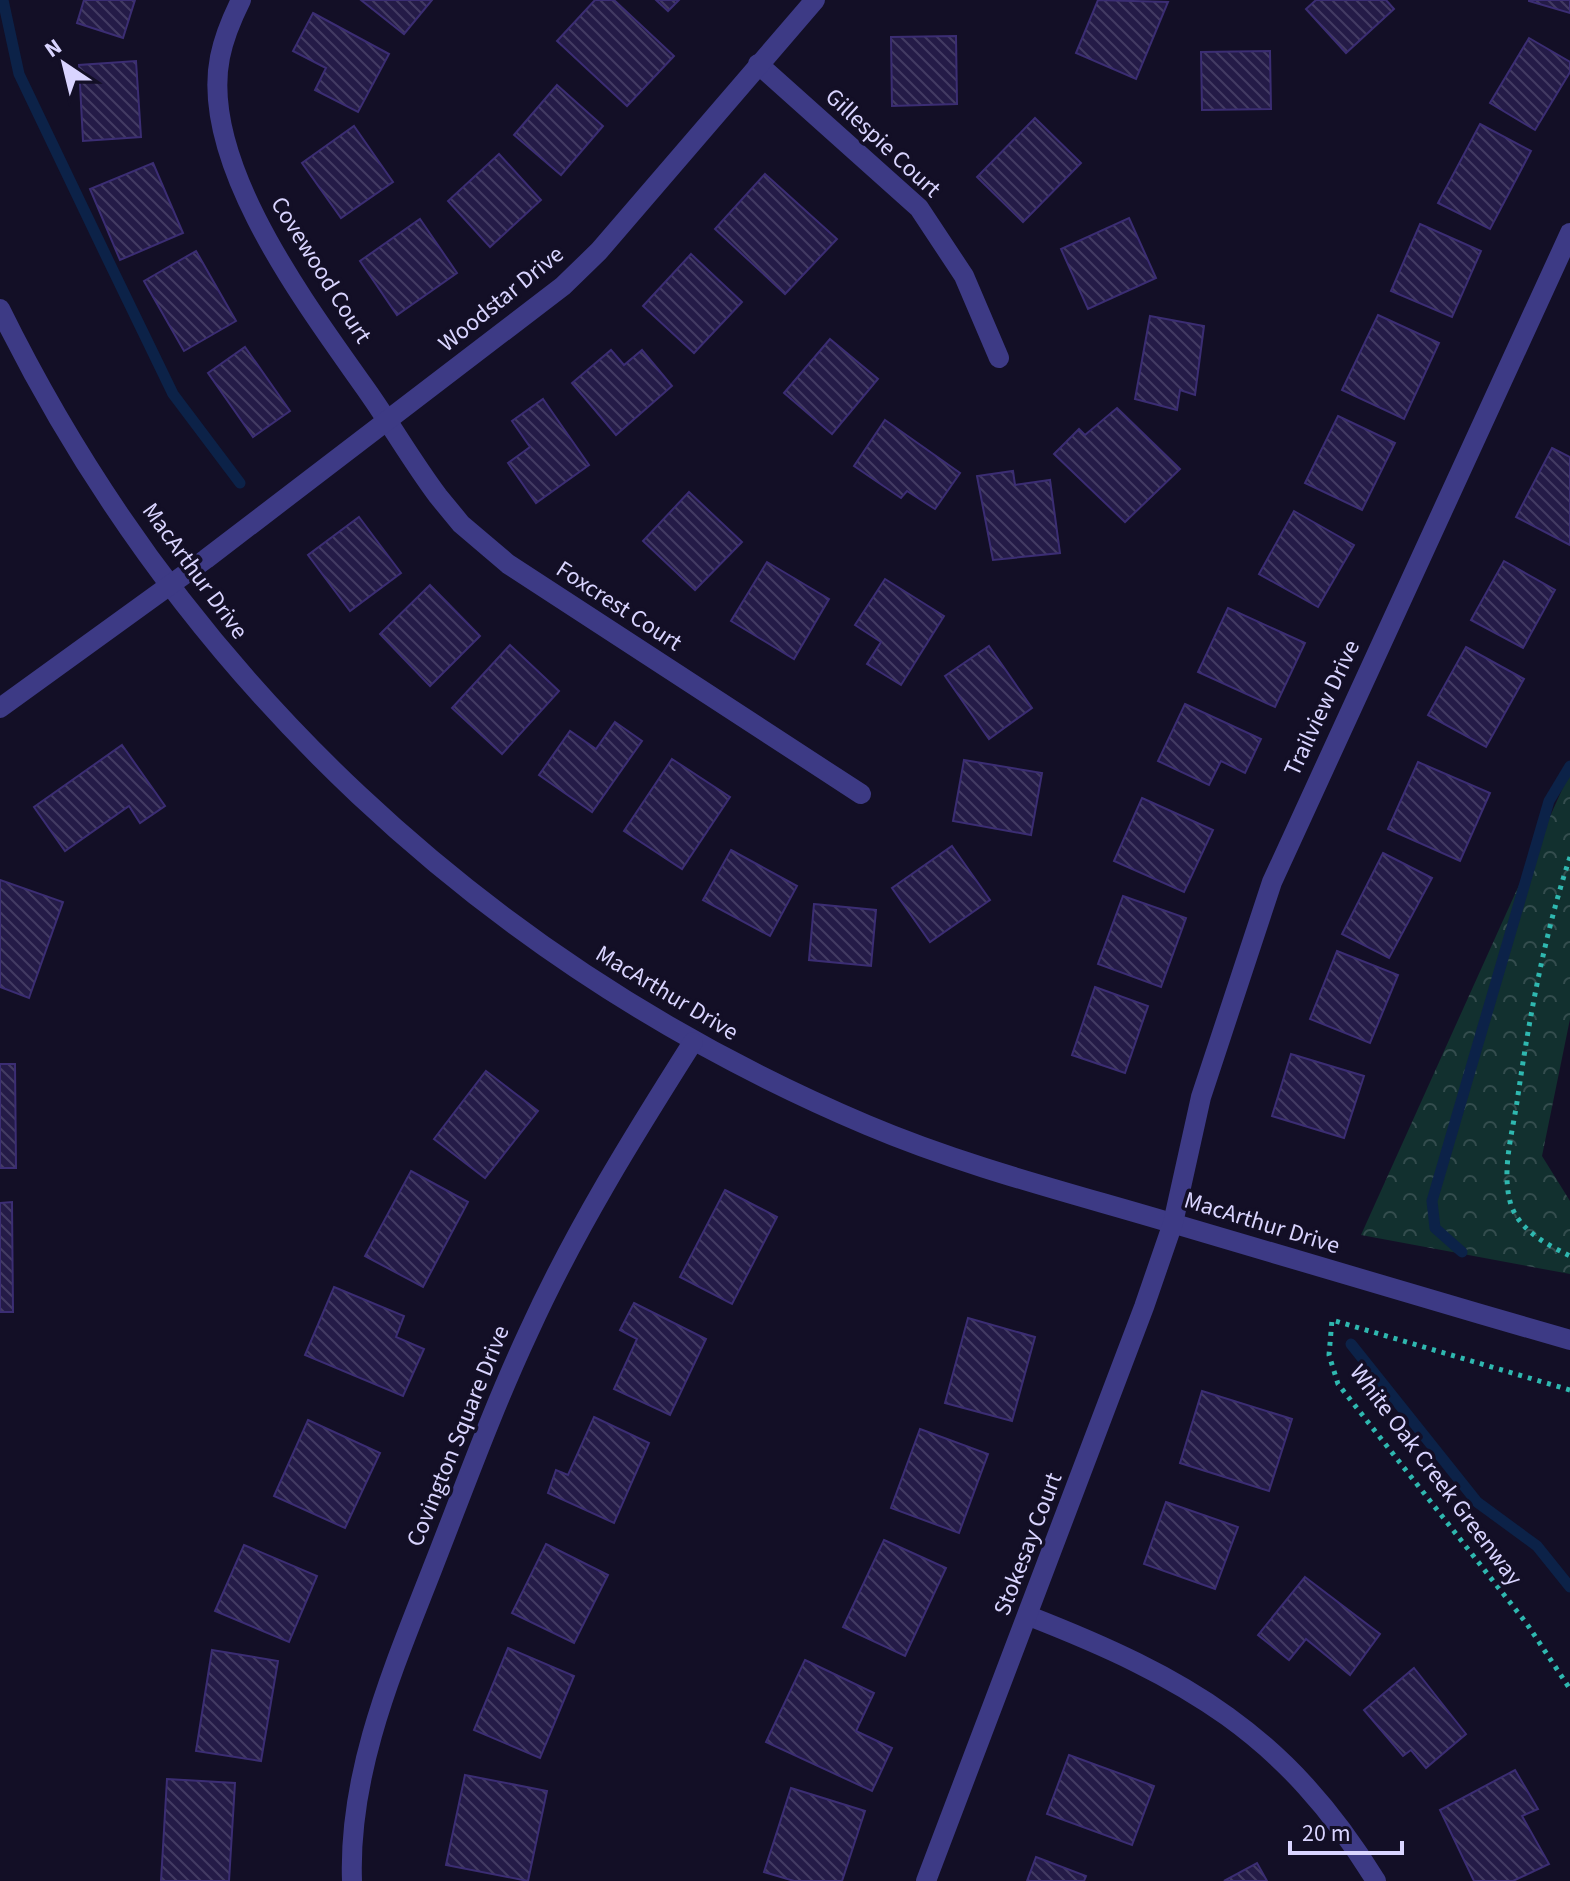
<svg xmlns="http://www.w3.org/2000/svg" width="1570" height="1881" font-family="'Source Sans 3',sans-serif">
<defs>
<pattern id="park-crowns" width="20" height="18" patternUnits="userSpaceOnUse" patternTransform="scale(2)"><rect width="20" height="18" fill="#12302f"/><path d="M2 6a3 3 0 1 1 6 0M12 15a3 3 0 1 1 6 0" fill="none" stroke="#344d4e"/></pattern>
<pattern id="building-back-hatch" width="6" height="6" patternUnits="userSpaceOnUse" patternTransform="scale(2)"><rect width="6" height="6" fill="#241b47"/><path d="M-1 5l2 2M0 0l6 6M5-1l2 2" fill="none" stroke="#433b63"/></pattern>
</defs>
<rect width="100%" height="100%" fill="#130f26"/>
<!-- park -->
<path fill="url(#park-crowns)" d="M 1570,772 L 1570,1019 L 1542,1156 L 1570,1201 L 1570,1274 L 1361,1235 Z"/>
<g fill="none" stroke-linecap="round" stroke-linejoin="round">
<!-- stream -->
<g stroke="#0c2248" stroke-width="11">
<path d="M 3,0 L 19,74 L 109,262 L 173,394 L 240,483"/>
<path d="M 1462,1252 L 1435,1228 L 1432,1201 L 1549,801 L 1570,766"/>
<path d="M 1351,1344 L 1477,1502 L 1537,1546 L 1570,1587"/>
</g>
</g>
<!-- building -->
<g fill="url(#building-back-hatch)" stroke="#3b2d73" stroke-width="2">
<path d="M 84,0 L 135,0 L 123,38 L 77,23 Z"/>
<path d="M 361,0 L 432,0 L 404,34 Z"/>
<path d="M 595,0 L 614,0 L 674,56 L 627,106 L 557,41 Z"/>
<path d="M 656,0 L 679,0 L 668,11 Z"/>
<path d="M 1098,0 L 1168,2 L 1136,79 L 1076,53 Z"/>
<path d="M 1316,0 L 1386,0 L 1394,9 L 1346,53 L 1306,9 Z"/>
<path d="M 1570,0 L 1570,13 L 1529,1 L 1529,0 Z"/>
<path d="M 313,13 L 389,54 L 358,112 L 315,90 L 326,68 L 293,51 Z"/>
<path d="M 956,36 L 957,104 L 892,106 L 891,37 Z"/>
<path d="M 1529,38 L 1570,62 L 1570,72 L 1535,130 L 1490,103 Z"/>
<path d="M 1270,51 L 1271,109 L 1202,110 L 1201,52 Z"/>
<path d="M 136,61 L 141,137 L 83,141 L 79,65 Z"/>
<path d="M 557,85 L 603,126 L 561,175 L 514,135 Z"/>
<path d="M 1035,118 L 1081,163 L 1023,222 L 977,177 Z"/>
<path d="M 1480,124 L 1531,151 L 1490,229 L 1438,203 Z"/>
<path d="M 354,126 L 393,182 L 341,218 L 302,163 Z"/>
<path d="M 499,154 L 541,200 L 490,247 L 448,201 Z"/>
<path d="M 153,163 L 183,233 L 120,260 L 90,189 Z"/>
<path d="M 765,174 L 837,239 L 785,294 L 715,229 Z"/>
<path d="M 1129,218 L 1156,278 L 1088,309 L 1061,249 Z"/>
<path d="M 420,219 L 457,273 L 397,315 L 360,261 Z"/>
<path d="M 1420,224 L 1481,251 L 1452,317 L 1391,291 Z"/>
<path d="M 196,251 L 236,321 L 184,351 L 144,281 Z"/>
<path d="M 691,254 L 742,302 L 694,353 L 643,306 Z"/>
<path d="M 1378,315 L 1439,343 L 1404,419 L 1342,390 Z"/>
<path d="M 1150,316 L 1204,326 L 1195,395 L 1180,390 L 1177,410 L 1135,399 Z"/>
<path d="M 830,339 L 878,379 L 832,434 L 784,393 Z"/>
<path d="M 245,347 L 290,411 L 253,437 L 208,373 Z"/>
<path d="M 611,350 L 624,365 L 642,350 L 672,386 L 616,435 L 572,383 Z"/>
<path d="M 543,399 L 589,465 L 536,503 L 508,463 L 530,447 L 512,421 Z"/>
<path d="M 1117,408 L 1180,469 L 1125,522 L 1054,454 L 1079,429 L 1085,435 Z"/>
<path d="M 1338,416 L 1395,443 L 1362,510 L 1305,483 Z"/>
<path d="M 885,420 L 960,473 L 935,509 L 907,491 L 901,498 L 854,466 Z"/>
<path d="M 1552,448 L 1570,457 L 1570,545 L 1516,517 Z"/>
<path d="M 1013,471 L 1015,485 L 1050,480 L 1060,553 L 993,560 L 977,476 Z"/>
<path d="M 689,492 L 742,542 L 695,590 L 643,541 Z"/>
<path d="M 1294,511 L 1354,545 L 1318,607 L 1259,574 Z"/>
<path d="M 359,517 L 401,573 L 350,611 L 308,555 Z"/>
<path d="M 1504,561 L 1555,590 L 1523,648 L 1471,620 Z"/>
<path d="M 767,562 L 829,599 L 794,659 L 731,621 Z"/>
<path d="M 885,579 L 944,616 L 901,685 L 867,664 L 881,642 L 855,625 Z"/>
<path d="M 430,585 L 480,636 L 430,686 L 380,634 Z"/>
<path d="M 1228,608 L 1305,643 L 1275,707 L 1198,672 Z"/>
<path d="M 510,645 L 559,691 L 502,754 L 452,708 Z"/>
<path d="M 989,646 L 1032,708 L 989,739 L 945,676 Z"/>
<path d="M 1466,647 L 1524,679 L 1486,747 L 1428,715 Z"/>
<path d="M 1185,704 L 1261,739 L 1245,773 L 1221,761 L 1209,785 L 1158,761 Z"/>
<path d="M 615,722 L 642,741 L 592,812 L 539,775 L 570,731 L 596,749 Z"/>
<path d="M 122,745 L 165,806 L 140,823 L 129,806 L 65,851 L 34,807 Z"/>
<path d="M 672,759 L 730,797 L 682,869 L 624,831 Z"/>
<path d="M 964,760 L 1042,773 L 1031,835 L 953,821 Z"/>
<path d="M 1418,762 L 1490,793 L 1460,861 L 1388,829 Z"/>
<path d="M 1142,798 L 1213,830 L 1184,892 L 1114,861 Z"/>
<path d="M 952,846 L 990,900 L 930,942 L 892,888 Z"/>
<path d="M 731,850 L 797,886 L 770,936 L 703,900 Z"/>
<path d="M 1383,853 L 1432,878 L 1389,958 L 1342,934 Z"/>
<path d="M 0,880 L 63,902 L 29,998 L 0,987 Z"/>
<path d="M 1123,896 L 1186,918 L 1161,987 L 1098,964 Z"/>
<path d="M 814,904 L 876,910 L 871,966 L 809,960 Z"/>
<path d="M 1337,951 L 1398,975 L 1370,1043 L 1310,1019 Z"/>
<path d="M 1095,987 L 1148,1006 L 1125,1073 L 1072,1055 Z"/>
<path d="M 1291,1054 L 1364,1076 L 1344,1138 L 1272,1116 Z"/>
<path d="M 0,1064 L 15,1064 L 16,1168 L 0,1168 Z"/>
<path d="M 486,1071 L 538,1111 L 485,1178 L 434,1139 Z"/>
<path d="M 411,1171 L 468,1202 L 423,1287 L 365,1256 Z"/>
<path d="M 725,1190 L 777,1217 L 732,1304 L 680,1277 Z"/>
<path d="M 12,1202 L 13,1312 L 0,1312 L 0,1203 Z"/>
<path d="M 334,1287 L 404,1316 L 396,1337 L 424,1349 L 403,1396 L 305,1355 Z"/>
<path d="M 634,1303 L 706,1339 L 670,1415 L 614,1389 L 637,1339 L 620,1330 Z"/>
<path d="M 968,1318 L 1035,1337 L 1012,1421 L 945,1403 Z"/>
<path d="M 1202,1391 L 1292,1419 L 1269,1491 L 1180,1463 Z"/>
<path d="M 594,1417 L 649,1443 L 614,1523 L 548,1493 L 556,1470 L 568,1475 Z"/>
<path d="M 308,1420 L 380,1453 L 345,1528 L 274,1496 Z"/>
<path d="M 920,1429 L 988,1454 L 959,1533 L 891,1508 Z"/>
<path d="M 1166,1502 L 1238,1527 L 1215,1589 L 1144,1564 Z"/>
<path d="M 884,1540 L 946,1568 L 905,1656 L 843,1627 Z"/>
<path d="M 546,1544 L 608,1575 L 574,1643 L 512,1613 Z"/>
<path d="M 244,1545 L 317,1576 L 289,1642 L 215,1611 Z"/>
<path d="M 1305,1577 L 1380,1634 L 1350,1675 L 1306,1639 L 1289,1660 L 1258,1635 Z"/>
<path d="M 508,1648 L 574,1676 L 540,1758 L 474,1730 Z"/>
<path d="M 212,1650 L 278,1661 L 261,1761 L 196,1751 Z"/>
<path d="M 805,1660 L 874,1693 L 856,1731 L 892,1748 L 872,1791 L 766,1742 Z"/>
<path d="M 1414,1668 L 1466,1734 L 1426,1768 L 1411,1750 L 1403,1756 L 1364,1710 Z"/>
<path d="M 1069,1755 L 1154,1786 L 1132,1845 L 1047,1814 Z"/>
<path d="M 1515,1770 L 1538,1809 L 1522,1816 L 1549,1864 L 1513,1881 L 1474,1881 L 1440,1810 Z"/>
<path d="M 465,1775 L 547,1791 L 528,1881 L 446,1865 Z"/>
<path d="M 167,1779 L 235,1783 L 229,1881 L 161,1881 Z"/>
<path d="M 791,1788 L 865,1811 L 842,1881 L 794,1881 L 764,1872 Z"/>
<path d="M 1036,1857 L 1086,1876 L 1084,1881 L 1027,1881 Z"/>
<path d="M 1257,1863 L 1267,1881 L 1224,1881 Z"/>
</g>
<g fill="none" stroke-linecap="round" stroke-linejoin="round">
<!-- path -->
<g stroke="#2fb8b0" stroke-width="5" stroke-dasharray="4 6" stroke-linecap="butt">
<path d="M 1570,857 C 1544,936 1529,1019 1517,1102 C 1512,1135 1501,1172 1511,1205 C 1520,1231 1548,1245 1570,1256"/>
<path d="M 1570,1390 L 1332,1320 L 1329,1355 L 1338,1384 L 1527,1624 L 1570,1689"/>
</g>
<!-- minor -->
<g stroke="#3d3a85" stroke-width="20">
<path d="M 241,0 C 232,18 224,37 220,57 C 199,162 306,304 363,385 C 389,421 411,460 438,496 L 461,524 L 508,564 L 861,794"/>
<path d="M 758,64 L 919,208 L 964,276 L 999,358"/>
<path d="M 0,309 C 182,679 487,964 867,1125 C 966,1167 1071,1193 1175,1224 C 1306,1263 1438,1302 1570,1340"/>
<path d="M 0,708 L 206,559 L 563,286 L 599,251 L 815,0"/>
<path d="M 1029,1616 C 1185,1677 1286,1734 1376,1881"/>
<path d="M 352,1881 C 348,1771 394,1667 433,1567 C 464,1488 493,1408 529,1331 C 575,1230 634,1135 693,1042"/>
<path d="M 926,1881 L 1144,1307 L 1173,1223 L 1201,1097 L 1272,882 L 1570,233"/>
</g>
</g>
<g text-anchor="middle" dominant-baseline="central" stroke-width="7" stroke-linejoin="round" paint-order="stroke">
<!-- street labels -->
<g font-size="24" fill="#d9d4ff" stroke="#130f26">
<text transform="translate(883 143) rotate(43)">Gillespie Court</text>
<text transform="translate(321 270) rotate(58)">Covewood Court</text>
<text transform="translate(501 299) rotate(-39)">Woodstar Drive</text>
<text transform="translate(195 571) rotate(54)">MacArthur Drive</text>
<text transform="translate(619 606) rotate(33)">Foxcrest Court</text>
<text transform="translate(1322 708) rotate(-65)">Trailview Drive</text>
<text transform="translate(667 993) rotate(31)">MacArthur Drive</text>
<text transform="translate(1262 1223) rotate(17)">MacArthur Drive</text>
<text transform="translate(458 1436) rotate(-68)">Covington Square Drive</text>
<text transform="translate(1436 1475) rotate(53)">White Oak Creek Greenway</text>
<text transform="translate(1028 1544) rotate(-69)">Stokesay Court</text>
</g>
</g>
<!-- north arrow -->
<g transform="translate(64 64) rotate(325)" stroke="#130f26" stroke-width="6" paint-order="stroke">
<path d="M0-6L14 30L0 20L-14 30Z" fill="#d9d4ff"/>
<text y="-12" font-size="22" font-weight="bold" text-anchor="middle" fill="#d9d4ff">N</text>
</g>
<!-- scale -->
<path d="M1290 1841v12h112v-12" fill="none" stroke="#d9d4ff" stroke-width="4"/>
<text x="1302" y="1841" font-size="24" fill="#d9d4ff" stroke="#130f26" stroke-width="6" paint-order="stroke">20 m</text>
</svg>
